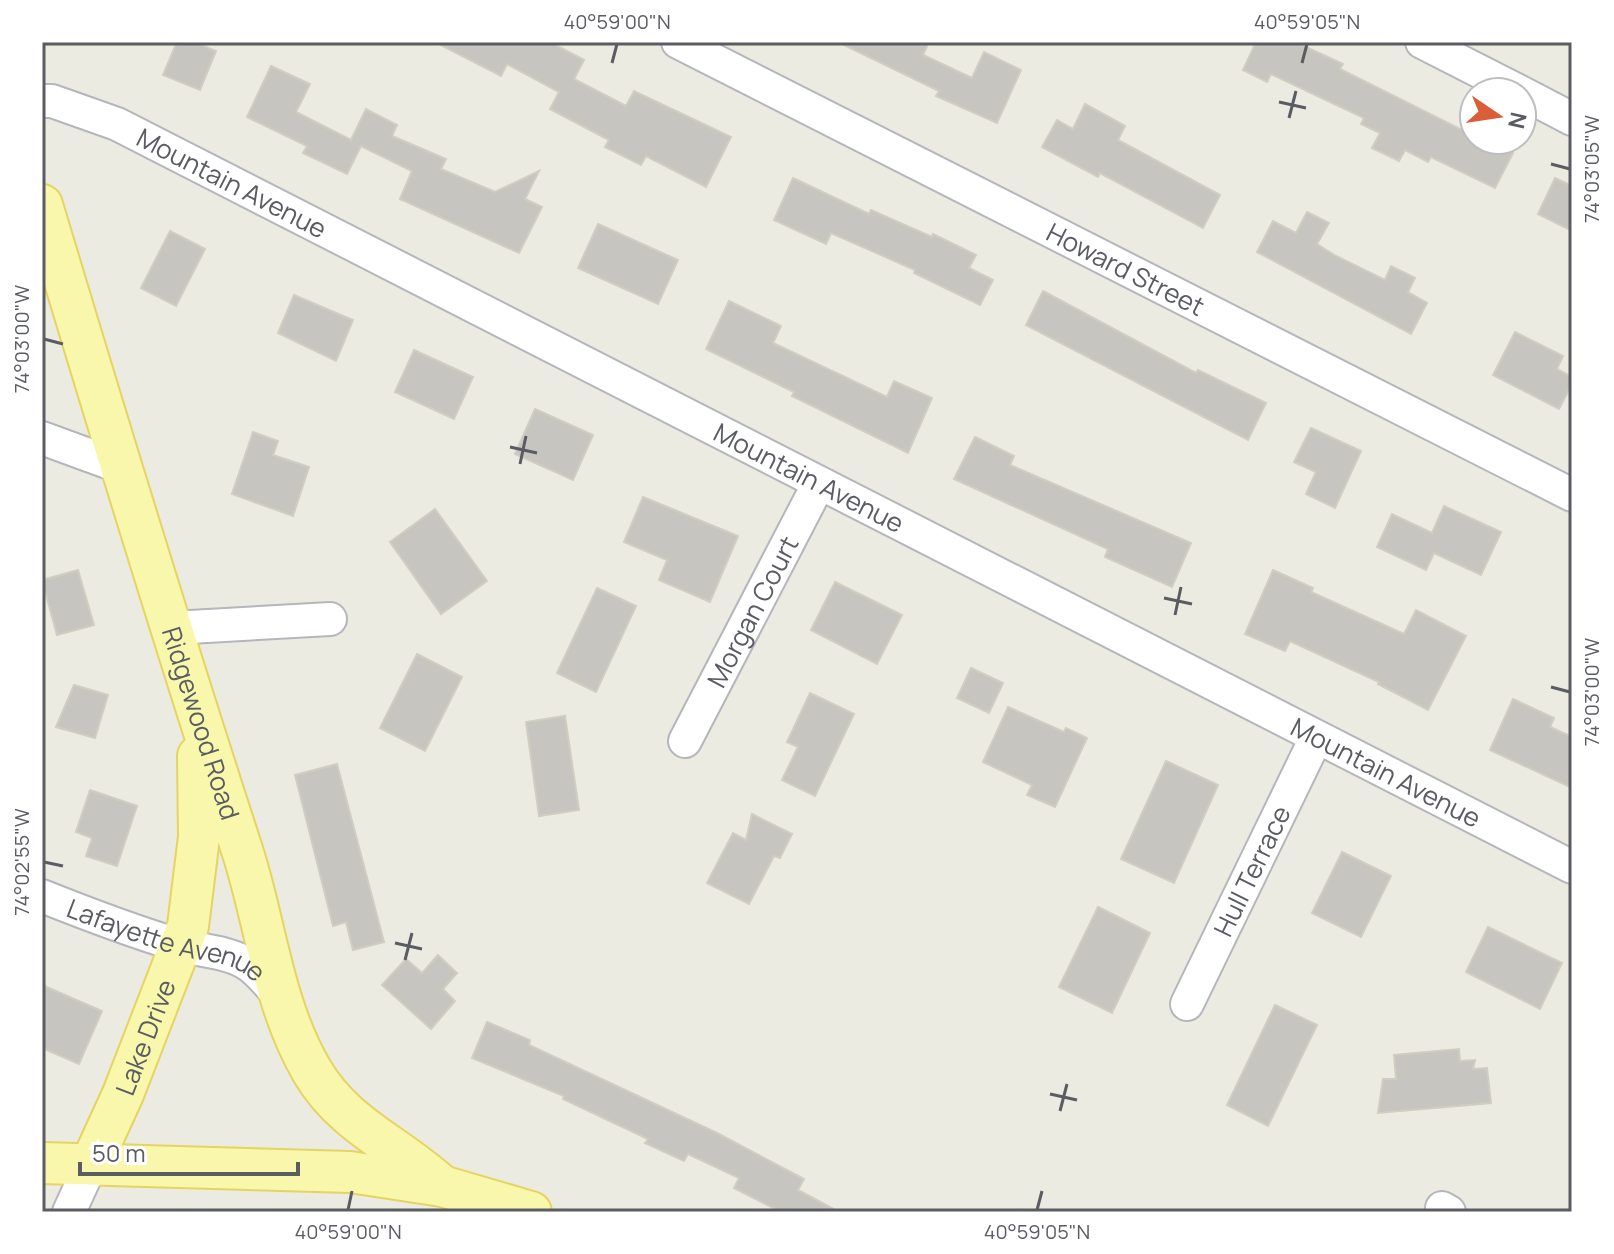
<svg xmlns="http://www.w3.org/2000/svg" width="1614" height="1254" font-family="Manrope,sans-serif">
<rect width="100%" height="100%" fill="#ecebe2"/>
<!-- building -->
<g fill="#c7c5bf" stroke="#d0cdc1" stroke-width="2">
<path d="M 177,42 L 194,42 L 216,51 L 200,90 L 163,75 Z"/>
<path d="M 435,42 L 550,42 L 584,60 L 574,79 L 626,106 L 634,91 L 731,137 L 706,187 L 646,156 L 641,165 L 605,147 L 609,140 L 550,109 L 559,92 L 507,64 L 501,76 Z"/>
<path d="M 838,42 L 929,42 L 923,55 L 972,78 L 984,52 L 1021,70 L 997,123 L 936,96 L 939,91 Z"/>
<path d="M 1256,42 L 1295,42 L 1343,64 L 1340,69 L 1468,133 L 1469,131 L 1474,134 L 1474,140 L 1486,140 L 1513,153 L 1495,188 L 1431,157 L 1428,162 L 1405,150 L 1399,161 L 1372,148 L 1380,133 L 1361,124 L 1364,118 L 1271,74 L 1267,82 L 1243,70 Z"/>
<path d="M 271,66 L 310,84 L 296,112 L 351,140 L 366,109 L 397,125 L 392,136 L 446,159 L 441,169 L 495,192 L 539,171 L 525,199 L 542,207 L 519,253 L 400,199 L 412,171 L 361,146 L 347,174 L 303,153 L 307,146 L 247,117 Z"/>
<path d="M 1085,104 L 1125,126 L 1118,140 L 1220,195 L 1203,228 L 1100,173 L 1098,177 L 1042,147 L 1057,120 L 1073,129 Z"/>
<path d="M 793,178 L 869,214 L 871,210 L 932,237 L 933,234 L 976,255 L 969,268 L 993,280 L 980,305 L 914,273 L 915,270 L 831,233 L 826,244 L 774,220 Z"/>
<path d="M 1555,178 L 1572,186 L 1572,231 L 1538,214 Z"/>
<path d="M 1307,212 L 1329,223 L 1317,244 L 1336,256 L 1385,280 L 1391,266 L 1415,278 L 1408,292 L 1427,303 L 1411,334 L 1257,252 L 1273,221 L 1296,233 Z"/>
<path d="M 598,224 L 678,260 L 658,304 L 578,268 Z"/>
<path d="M 170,231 L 205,249 L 176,306 L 141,288 Z"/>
<path d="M 1043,291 L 1196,373 L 1198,370 L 1266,403 L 1248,440 L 1026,325 Z"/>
<path d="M 294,295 L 353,320 L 336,361 L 278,333 Z"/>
<path d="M 729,301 L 781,326 L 773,343 L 887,397 L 894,381 L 932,398 L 908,453 L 792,396 L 794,392 L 706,349 Z"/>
<path d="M 1515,332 L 1563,356 L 1557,369 L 1572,377 L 1572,384 L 1559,409 L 1493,375 Z"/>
<path d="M 414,350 L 473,377 L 454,419 L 395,392 Z"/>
<path d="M 535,409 L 593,435 L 573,480 L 515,454 Z"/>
<path d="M 1311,428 L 1361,451 L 1335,508 L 1306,494 L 1316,472 L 1294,462 Z"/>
<path d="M 253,432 L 278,441 L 273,455 L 309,467 L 293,516 L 232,494 Z"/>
<path d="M 975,437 L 1014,456 L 1010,465 L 1191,543 L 1172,587 L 1105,557 L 1108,549 L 954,479 Z"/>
<path d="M 643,497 L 738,536 L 710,602 L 659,580 L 667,560 L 624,542 Z"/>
<path d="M 1444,506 L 1501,532 L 1481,575 L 1434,553 L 1426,570 L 1377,547 L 1392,514 L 1432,533 Z"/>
<path d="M 435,509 L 487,581 L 441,614 L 390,542 Z"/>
<path d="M 78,570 L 94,625 L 57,635 L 42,580 Z"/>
<path d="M 1273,570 L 1313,588 L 1311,592 L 1404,634 L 1416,610 L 1466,636 L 1428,710 L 1378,684 L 1379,682 L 1290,641 L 1285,651 L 1245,634 Z"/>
<path d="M 835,582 L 902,615 L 877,664 L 811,630 Z"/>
<path d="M 597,588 L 636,606 L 596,692 L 557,673 Z"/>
<path d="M 417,654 L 462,677 L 425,751 L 380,728 Z"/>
<path d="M 971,668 L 1003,683 L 989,713 L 957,698 Z"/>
<path d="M 74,685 L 108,695 L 95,738 L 56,727 Z"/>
<path d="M 810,693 L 854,714 L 815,796 L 782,780 L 798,747 L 787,742 Z"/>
<path d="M 1513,699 L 1554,718 L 1550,727 L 1572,737 L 1572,788 L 1490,750 Z"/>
<path d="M 1008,707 L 1064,732 L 1066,728 L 1087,738 L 1055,807 L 1027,795 L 1032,785 L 983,762 Z"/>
<path d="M 565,716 L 579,810 L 539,816 L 526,722 Z"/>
<path d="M 1166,761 L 1218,785 L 1174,883 L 1121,859 Z"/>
<path d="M 337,764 L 384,942 L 353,950 L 346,922 L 333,926 L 295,775 Z"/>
<path d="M 90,790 L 137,806 L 117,866 L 86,856 L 92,838 L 76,832 Z"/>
<path d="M 752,814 L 792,834 L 780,858 L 774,856 L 749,904 L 707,883 L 733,833 L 746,840 Z"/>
<path d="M 1342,852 L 1391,876 L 1361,937 L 1312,913 Z"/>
<path d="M 1098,907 L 1150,933 L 1112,1013 L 1059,987 Z"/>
<path d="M 1488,927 L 1562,963 L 1540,1009 L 1466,972 Z"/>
<path d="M 438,955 L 457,973 L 443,989 L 455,1001 L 431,1029 L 382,985 L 406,959 L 422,973 Z"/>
<path d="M 42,985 L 102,1011 L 79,1064 L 42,1048 Z"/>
<path d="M 1275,1005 L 1317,1025 L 1268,1126 L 1227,1105 Z"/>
<path d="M 487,1022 L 530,1040 L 529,1045 L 717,1133 L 804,1179 L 798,1190 L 839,1212 L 781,1212 L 734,1188 L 739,1178 L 688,1154 L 684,1161 L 645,1143 L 648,1139 L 563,1099 L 564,1096 L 472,1058 Z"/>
<path d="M 1459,1049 L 1460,1061 L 1475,1060 L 1473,1069 L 1487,1068 L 1491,1103 L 1378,1113 L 1383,1079 L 1396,1079 L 1394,1055 Z"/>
</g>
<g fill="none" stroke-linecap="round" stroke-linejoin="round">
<!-- minor casing -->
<g stroke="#b4b6bb" stroke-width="36">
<g id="minor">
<path id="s1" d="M 678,42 L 1572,495"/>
<path d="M 1422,42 L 1520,92"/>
<path d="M 1522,93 L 1572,119"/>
<path id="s2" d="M 42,101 L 52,101 L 117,124 L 1572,867"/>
<path d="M 42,438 L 121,467"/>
<path d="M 172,628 L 330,619"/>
<path id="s3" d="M 685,741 L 819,483"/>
<path id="s4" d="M 42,896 C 87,914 132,931 178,945 C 200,951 224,951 244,962 C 259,970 269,985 280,997"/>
<path id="s5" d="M 1187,1004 L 1316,738"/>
<path d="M 1442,1208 L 1449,1212"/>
<path d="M 69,1212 L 91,1164"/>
</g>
</g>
<!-- major casing -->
<g stroke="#e5d461" stroke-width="44">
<g id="major">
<path id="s6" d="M 42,205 C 107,422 173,638 243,853 C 266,925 273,1005 312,1071 C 344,1126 398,1145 442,1186"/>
<path d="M 42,1163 L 350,1172 L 442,1186 L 531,1212"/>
<path id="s7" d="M 91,1164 L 123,1094 L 188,926 L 199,837 L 198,756"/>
</g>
</g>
<!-- minor -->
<use href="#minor" stroke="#fff" stroke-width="32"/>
<!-- major -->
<use href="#major" stroke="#f8f7ab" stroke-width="40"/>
</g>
<!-- ticks -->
<path fill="none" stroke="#5a5c62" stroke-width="3" d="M 612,63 L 617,44M 1302,63 L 1307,44M 1279,102 L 1306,108M 1289,118 L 1296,91M 1551,164 L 1570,169M 44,339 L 63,344M 510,447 L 537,453M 520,464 L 526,436M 1164,598 L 1192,604M 1175,615 L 1181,587M 1551,687 L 1570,692M 44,862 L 63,866M 395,943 L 422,949M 405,960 L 412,933M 1050,1094 L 1077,1100M 1060,1111 L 1067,1084M 348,1210 L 352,1191M 1037,1210 L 1042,1191"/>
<g text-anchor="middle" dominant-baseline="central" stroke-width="8" stroke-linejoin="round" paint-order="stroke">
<!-- street labels -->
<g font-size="26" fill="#5a5c62" stroke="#fff">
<text stroke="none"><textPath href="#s2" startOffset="208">Mountain Avenue</textPath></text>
<text stroke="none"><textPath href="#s1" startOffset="502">Howard Street</textPath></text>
<text stroke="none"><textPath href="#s2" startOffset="856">Mountain Avenue</textPath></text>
<text stroke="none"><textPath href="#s3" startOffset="146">Morgan Court</textPath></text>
<text stroke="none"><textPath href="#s6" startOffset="542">Ridgewood Road</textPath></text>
<text stroke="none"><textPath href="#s2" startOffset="1504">Mountain Avenue</textPath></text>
<text stroke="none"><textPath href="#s5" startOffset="148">Hull Terrace</textPath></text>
<text stroke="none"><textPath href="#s4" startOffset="132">Lafayette Avenue</textPath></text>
<text stroke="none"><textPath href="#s7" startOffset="138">Lake Drive</textPath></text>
</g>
</g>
<!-- border -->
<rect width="1614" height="1254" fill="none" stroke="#ffffff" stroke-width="88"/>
<!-- north arrow -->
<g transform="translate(1498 116) rotate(103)"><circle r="38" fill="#ffffff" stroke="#bdbec0" stroke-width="2"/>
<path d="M0-6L14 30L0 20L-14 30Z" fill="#db5d39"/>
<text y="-12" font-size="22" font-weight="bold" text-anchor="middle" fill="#5a5c62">N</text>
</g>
<!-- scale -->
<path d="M80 1162v12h218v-12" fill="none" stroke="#5a5c62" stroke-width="4"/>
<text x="92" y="1162" font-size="24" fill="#5a5c62" stroke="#ffffff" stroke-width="6" paint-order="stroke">50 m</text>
<rect x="44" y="44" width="1526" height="1166" fill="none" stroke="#5a5c62" stroke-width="3"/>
<g font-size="20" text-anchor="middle" fill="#5a5c62">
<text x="617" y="29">40°59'00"N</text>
<text x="1307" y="29">40°59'05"N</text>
<text transform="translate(1592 169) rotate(-90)" y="7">74°03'05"W</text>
<text transform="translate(22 339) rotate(-90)" y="7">74°03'00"W</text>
<text transform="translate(1592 692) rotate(-90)" y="7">74°03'00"W</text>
<text transform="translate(22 862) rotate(-90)" y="7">74°02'55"W</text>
<text x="348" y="1239">40°59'00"N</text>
<text x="1037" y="1239">40°59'05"N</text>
</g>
</svg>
